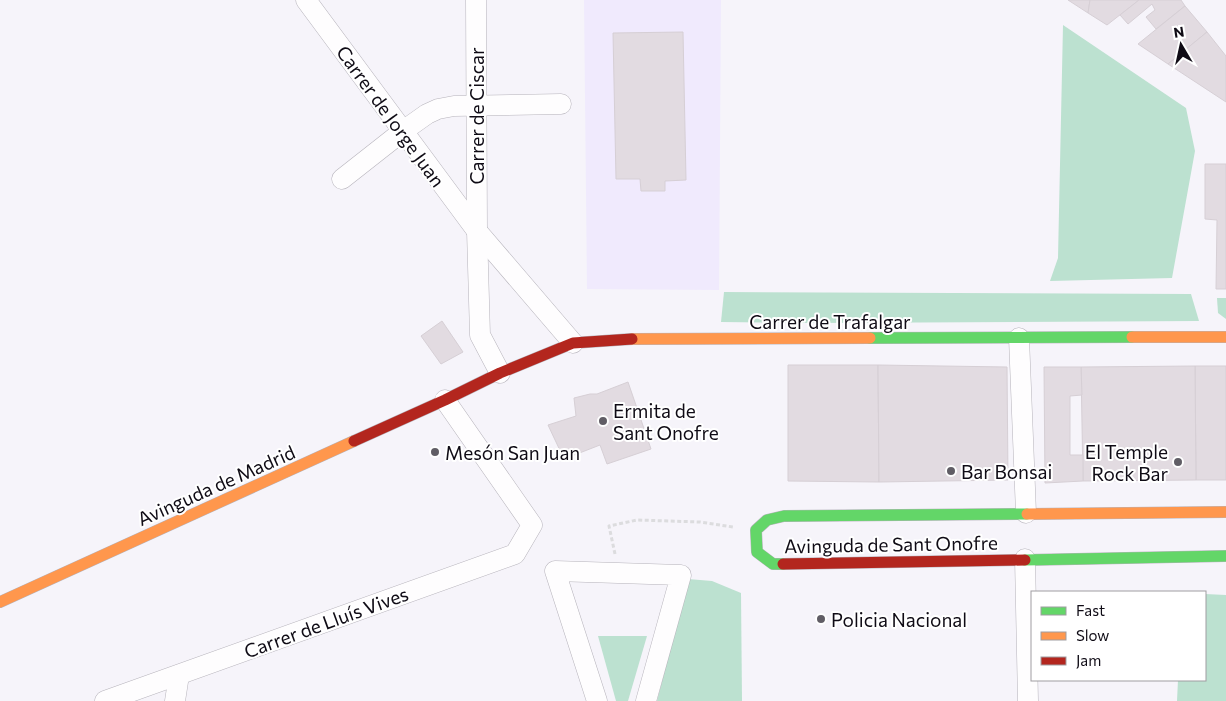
<svg xmlns="http://www.w3.org/2000/svg" width="1226" height="701" font-family="Commissioner,sans-serif">
<rect width="100%" height="100%" fill="#f6f4fa"/>
<!-- built -->
<path fill="#f0eafd" d="M 584,0 L 721,0 L 719,290 L 587,289 Z"/>
<!-- green -->
<g fill="#bce1d0">
<path d="M 1063,25 L 1186,108 L 1195,151 L 1172,278 L 1050,281 L 1058,258 Z"/>
<path d="M 724,292 L 1191,294 L 1199,321 L 816,323 L 721,322 Z"/>
<path d="M 1217,298 L 1226,298 L 1226,319 L 1218,313 Z"/>
<path d="M 688,579 L 712,581 L 741,593 L 742,701 L 657,701 Z"/>
<path d="M 1205,594 L 1226,595 L 1226,701 L 1177,701 L 1178,680 L 1205,680 Z"/>
<path d="M 598,636 L 647,636 L 628,701 L 616,701 Z"/>
</g>
<!-- building -->
<g fill="#e2dbe1" stroke="#d6cfd5">
<path d="M 1068,0 L 1090,0 L 1088,13 Z"/>
<path d="M 1090,0 L 1139,0 L 1107,25 L 1088,13 Z"/>
<path d="M 1139,0 L 1181,0 L 1185,6 L 1156,29 L 1146,17 L 1155,10 L 1152,4 L 1128,24 L 1120,15 Z"/>
<path d="M 1185,6 L 1207,32 L 1168,64 L 1138,44 Z"/>
<path d="M 683,32 L 686,180 L 665,181 L 665,191 L 641,191 L 640,179 L 616,179 L 613,33 Z"/>
<path d="M 1207,32 L 1226,56 L 1226,102 L 1168,64 Z"/>
<path d="M 1205,164 L 1226,164 L 1226,289 L 1216,289 L 1217,220 L 1205,219 Z"/>
<path d="M 442,321 L 463,352 L 441,364 L 421,336 Z"/>
<path d="M 788,365 L 878,365 L 879,482 L 788,481 Z"/>
<path d="M 878,365 L 1007,367 L 1008,480 L 879,482 Z"/>
<path d="M 1195,366 L 1226,366 L 1226,480 L 1196,480 Z"/>
<path d="M 1195,366 L 1196,480 L 1083,481 L 1081,367 Z"/>
<path d="M 1044,367 L 1081,367 L 1082,395 L 1070,396 L 1070,455 L 1083,455 L 1083,481 L 1045,483 Z"/>
<path d="M 628,382 L 651,449 L 607,464 L 600,445 L 564,459 L 548,425 L 576,416 L 574,398 L 590,394 L 597,394 Z"/>
</g>
<g fill="none" stroke-linecap="round" stroke-linejoin="round">
<!-- street casing -->
<g stroke="#b6b3bb" stroke-width="21">
<g id="street">
<path d="M 306,0 L 477,231 L 573,343"/>
<path d="M 476,0 L 477,231 L 480,335 L 500,373"/>
<path d="M 342,179 L 403,131 L 427,114 L 438,109 L 454,106 L 561,104"/>
<path d="M 1019,338 L 1026,513"/>
<path d="M 1025,559 L 1028,701"/>
<path d="M 105,701 L 515,554 L 532,525 L 445,400"/>
<path d="M 175,701 L 179,675"/>
<path d="M 597,701 L 555,571 L 681,575 L 646,701"/>
</g>
</g>
<!-- fast casing -->
<g stroke="#b6b3bb" stroke-width="12">
<g id="fast">
<path d="M 870,338 L 1132,337"/>
<path d="M 1025,560 L 1226,556"/>
<path d="M 783,564 L 773,564 L 757,552 L 756,530 L 767,520 L 784,516 L 1027,514"/>
</g>
</g>
<!-- slow casing -->
<g stroke="#b6b3bb" stroke-width="12">
<g id="slow">
<path d="M 1132,337 L 1226,337"/>
<path d="M 632,339 L 870,338"/>
<path d="M 1027,514 L 1226,512"/>
<path d="M 0,602 L 354,441"/>
</g>
</g>
<!-- jam casing -->
<g stroke="#b6b3bb" stroke-width="12">
<g id="jam">
<path d="M 354,441 L 445,400 L 500,373 L 573,343 L 632,339"/>
<path d="M 783,564 L 1025,560"/>
</g>
</g>
<!-- path -->
<path stroke="#dcdcde" stroke-width="3" stroke-dasharray="4 2.5" stroke-linecap="butt" d="M 615,554 L 609,526 L 637,520 L 700,522 L 733,527"/>
<!-- street -->
<use href="#street" stroke="#fefdfe" stroke-width="20"/>
<!-- fast -->
<use href="#fast" stroke="#63d668" stroke-width="11"/>
<!-- slow -->
<use href="#slow" stroke="#ff974d" stroke-width="11"/>
<!-- jam -->
<use href="#jam" stroke="#b3261e" stroke-width="11"/>
</g>
<!-- markers -->
<g fill="#605d65" stroke="#fff" stroke-width="2">
<circle cx="603" cy="421" r="5"/>
<circle cx="435" cy="452" r="5"/>
<circle cx="1178" cy="462" r="5"/>
<circle cx="951" cy="471" r="5"/>
<circle cx="821" cy="619" r="5"/>
</g>
<g text-anchor="middle" dominant-baseline="central" stroke-width="4" stroke-linejoin="round" paint-order="stroke">
<!-- street labels -->
<g font-size="19" fill="#0f0b15" stroke="#fff">
<text transform="translate(391 116) rotate(54)">Carrer de Jorge Juan</text>
<text transform="translate(476 116) rotate(-90)">Carrer de Ciscar</text>
<text x="830" y="321">Carrer de Trafalgar</text>
<text transform="translate(216 485) rotate(-24)">Avinguda de Madrid</text>
<text transform="translate(891 544) rotate(-1)">Avinguda de Sant Onofre</text>
<text transform="translate(326 622) rotate(-20)">Carrer de Lluís Vives</text>
</g>
<!-- poi labels -->
<g font-size="19" fill="#0f0b15" stroke="#fff" text-anchor="start">
<text x="613" y="410">Ermita de<tspan x="613" dy="22">Sant Onofre</tspan></text>
<text x="1168" y="451" text-anchor="end">El Temple<tspan x="1168" dy="22">Rock Bar</tspan></text>
<text x="445" y="452">Mesón San Juan</text>
<text x="961" y="471">Bar Bonsai</text>
<text x="831" y="619">Policia Nacional</text>
</g>
</g>
<!-- legend -->
<rect x="1031" y="591" width="175" height="90" fill="#ffffff" stroke="#9f9da1"/>
<rect x="1041" y="607" width="25" height="8" fill="#63d668" stroke="#9f9da1"/>
<text x="1076" y="616" font-size="15" fill="#0f0b15">Fast</text>
<rect x="1041" y="632" width="25" height="8" fill="#ff974d" stroke="#9f9da1"/>
<text x="1076" y="641" font-size="15" fill="#0f0b15">Slow</text>
<rect x="1041" y="657" width="25" height="8" fill="#b3261e" stroke="#9f9da1"/>
<text x="1076" y="666" font-size="15" fill="#0f0b15">Jam</text>
<!-- north arrow -->
<g transform="translate(1181 45) rotate(351)" stroke="#ffffff" stroke-width="4" paint-order="stroke">
<path d="M0-4L9 19L0 12L-9 19Z" fill="#0f0b15"/>
<text y="-8" font-size="14" font-weight="bold" text-anchor="middle" fill="#0f0b15">N</text>
</g>
</svg>
